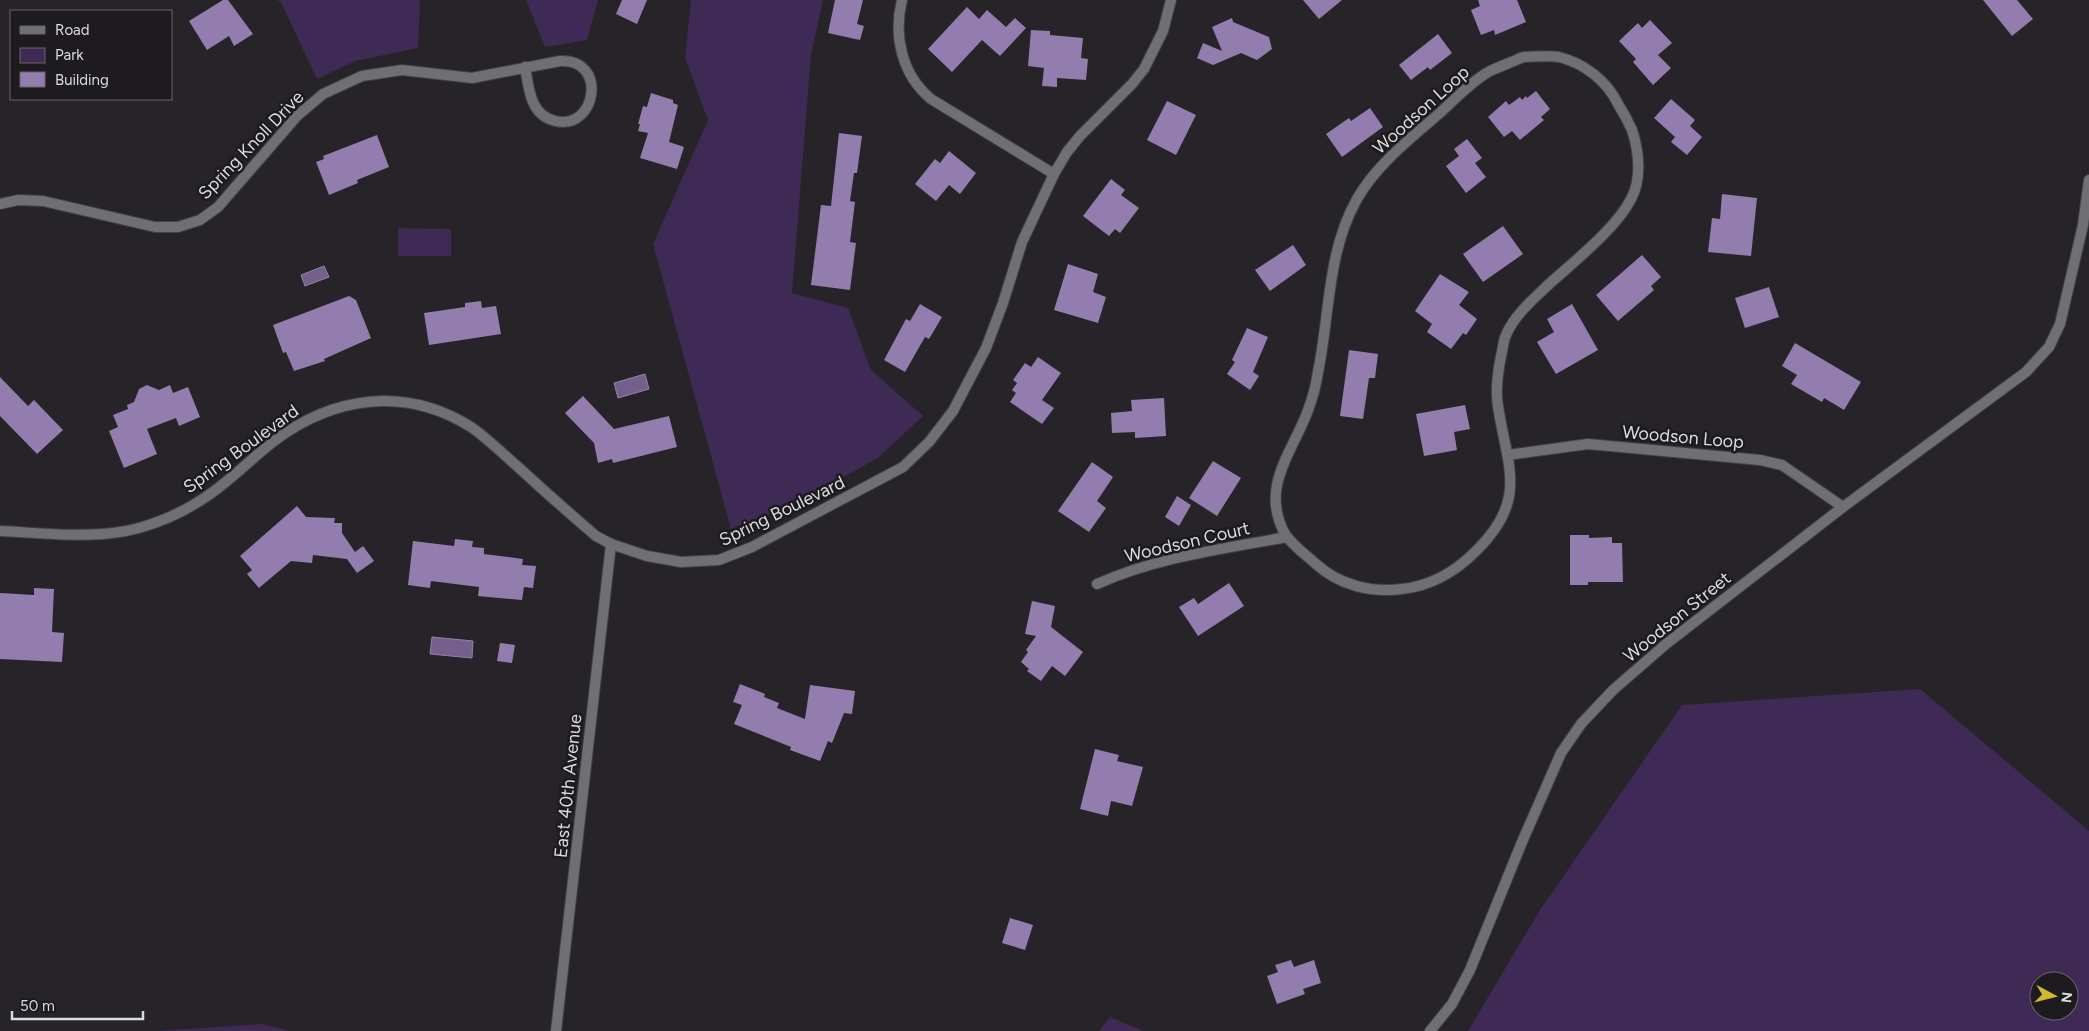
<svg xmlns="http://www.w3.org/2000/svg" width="2089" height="1031" font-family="Figtree,sans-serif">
<rect width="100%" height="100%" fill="#262428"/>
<!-- green -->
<g fill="#3e2a54" fill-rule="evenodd">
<path d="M 277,0 L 420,0 L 418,48 L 355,61 L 317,79 L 281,2 Z"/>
<path d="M 526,0 L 598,0 L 587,40 L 545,47 Z"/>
<path d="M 691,0 L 823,0 L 811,55 L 792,293 L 848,308 L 871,370 L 923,416 L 878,458 L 795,504 L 731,529 L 653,244 L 708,120 L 685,58 Z"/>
<path d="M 398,228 L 451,229 L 451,256 L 398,256 Z"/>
<path d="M 1920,689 L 2089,831 L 2089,1031 L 1468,1031 L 1540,910 L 1682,705 ZM 2039,981 L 2069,981 L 2069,1011 L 2039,1011 Z"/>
<path d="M 1110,1017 L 1144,1031 L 1099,1031 Z"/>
<path d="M 262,1024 L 290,1031 L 156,1031 Z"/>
</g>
<!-- water -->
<g fill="#745f8d" stroke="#9384a5">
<path d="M 324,266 L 329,277 L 305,286 L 301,275 Z"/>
<path d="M 645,374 L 649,389 L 618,398 L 614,383 Z"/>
<path d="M 432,637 L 473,641 L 472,658 L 430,654 Z"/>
</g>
<!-- building -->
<g fill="#937dae">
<path d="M 223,0 L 228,0 L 253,34 L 234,46 L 229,36 L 207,50 L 189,21 Z"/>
<path d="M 622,0 L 647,0 L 637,24 L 616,14 Z"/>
<path d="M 835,0 L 863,0 L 857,24 L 864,26 L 860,40 L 828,33 Z"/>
<path d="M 1303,0 L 1342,0 L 1319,19 Z"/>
<path d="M 1478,0 L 1517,0 L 1526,22 L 1495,35 L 1494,30 L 1481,35 L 1471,10 L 1480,6 Z"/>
<path d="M 1983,0 L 2017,0 L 2033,19 L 2012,36 Z"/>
<path d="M 967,7 L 979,19 L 987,10 L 1006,27 L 1015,18 L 1026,28 L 1000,56 L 982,40 L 952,72 L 928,49 Z"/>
<path d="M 1232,18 L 1233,22 L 1269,37 L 1272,49 L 1257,60 L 1241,53 L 1213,65 L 1197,58 L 1203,43 L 1222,51 L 1212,27 Z"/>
<path d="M 1650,20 L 1672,43 L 1658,55 L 1671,68 L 1653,85 L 1633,62 L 1636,59 L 1619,41 L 1638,23 L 1642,28 Z"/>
<path d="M 1031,30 L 1050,31 L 1050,35 L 1083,38 L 1081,58 L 1088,59 L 1086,80 L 1057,78 L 1057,87 L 1042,86 L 1044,68 L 1028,66 Z"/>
<path d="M 1438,34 L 1452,53 L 1430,70 L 1428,67 L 1411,80 L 1399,65 Z"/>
<path d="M 1536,91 L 1550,109 L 1541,117 L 1544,120 L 1520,140 L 1512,131 L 1504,137 L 1488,117 L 1506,101 L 1509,105 L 1520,97 L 1522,100 L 1526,96 L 1527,98 Z"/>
<path d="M 651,93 L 673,100 L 673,103 L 678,105 L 669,142 L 684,147 L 677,169 L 640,158 L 648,133 L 638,131 L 640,124 L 638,124 L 643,106 L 647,107 Z"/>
<path d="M 1671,99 L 1695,120 L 1690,126 L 1702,137 L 1687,155 L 1671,142 L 1675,137 L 1654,118 Z"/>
<path d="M 1167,101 L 1196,115 L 1176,155 L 1147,140 Z"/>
<path d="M 1370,108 L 1383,127 L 1342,157 L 1326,134 L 1349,118 L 1351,121 Z"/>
<path d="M 839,133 L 862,136 L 857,173 L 854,173 L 850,201 L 855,202 L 850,242 L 856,243 L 850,290 L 811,285 L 821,205 L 831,206 Z"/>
<path d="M 377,135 L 389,167 L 357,180 L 358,183 L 329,195 L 316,162 L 324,159 L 323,156 Z"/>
<path d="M 1467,139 L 1482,158 L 1475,163 L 1486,177 L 1466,193 L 1446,166 L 1459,156 L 1454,149 Z"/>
<path d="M 949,151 L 976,173 L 960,194 L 949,185 L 936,201 L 915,184 L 935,159 L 940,163 Z"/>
<path d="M 1111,179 L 1125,190 L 1121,195 L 1139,208 L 1120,233 L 1115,229 L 1109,236 L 1083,216 Z"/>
<path d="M 1722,194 L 1757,198 L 1751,256 L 1708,252 L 1712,218 L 1720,219 Z"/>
<path d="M 1503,226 L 1523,254 L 1483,282 L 1463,254 Z"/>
<path d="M 1293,245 L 1306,265 L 1270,291 L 1255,270 Z"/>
<path d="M 1642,255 L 1661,277 L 1651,286 L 1654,290 L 1618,321 L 1596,295 Z"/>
<path d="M 1068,264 L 1098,274 L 1093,292 L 1106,297 L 1098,323 L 1054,310 Z"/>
<path d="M 1440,274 L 1469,292 L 1459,305 L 1477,319 L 1466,335 L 1463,333 L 1451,349 L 1427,332 L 1432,324 L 1415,311 Z"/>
<path d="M 1769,287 L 1779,317 L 1745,328 L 1735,298 Z"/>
<path d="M 349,296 L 356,300 L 371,338 L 324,359 L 325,361 L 294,371 L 286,352 L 283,353 L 273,325 Z"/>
<path d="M 481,301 L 482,308 L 496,306 L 501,334 L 429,345 L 424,313 L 465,307 L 465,303 Z"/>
<path d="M 920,304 L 942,317 L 929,339 L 925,337 L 905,372 L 884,360 L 906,319 L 910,321 Z"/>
<path d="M 1572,304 L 1598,350 L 1556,374 L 1537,342 L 1554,332 L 1547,319 Z"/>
<path d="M 1247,328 L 1268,337 L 1253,372 L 1259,376 L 1250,390 L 1227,374 L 1235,362 L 1232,360 Z"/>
<path d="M 1795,343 L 1861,382 L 1844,410 L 1824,398 L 1822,402 L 1791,384 L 1797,375 L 1782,366 Z"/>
<path d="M 1349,350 L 1378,354 L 1375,378 L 1369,378 L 1363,419 L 1340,416 Z"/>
<path d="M 1038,357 L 1061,373 L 1042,400 L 1054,408 L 1042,424 L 1010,402 L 1016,393 L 1012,390 L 1017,383 L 1013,380 L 1025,363 L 1031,367 Z"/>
<path d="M 0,377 L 28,406 L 34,400 L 63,430 L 37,454 L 0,416 Z"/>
<path d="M 147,385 L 159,390 L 170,385 L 173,393 L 188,387 L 200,417 L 179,426 L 176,418 L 147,429 L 157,454 L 124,468 L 109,431 L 118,427 L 113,415 L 128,409 L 127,405 L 134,402 L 139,389 Z"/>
<path d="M 583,396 L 614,429 L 669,416 L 677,447 L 613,463 L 612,459 L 598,463 L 594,443 L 565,413 Z"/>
<path d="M 1164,398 L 1166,436 L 1135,438 L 1135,432 L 1112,433 L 1111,413 L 1132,411 L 1131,400 Z"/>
<path d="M 1465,405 L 1470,429 L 1454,432 L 1457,450 L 1424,456 L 1416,414 Z"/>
<path d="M 1213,461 L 1241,478 L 1217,516 L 1189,498 Z"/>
<path d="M 1092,462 L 1113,477 L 1097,501 L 1106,508 L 1089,532 L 1058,511 Z"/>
<path d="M 1177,496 L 1191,505 L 1179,526 L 1165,517 Z"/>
<path d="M 297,506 L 306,517 L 335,518 L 334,523 L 342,523 L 342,533 L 355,552 L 363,546 L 374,561 L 357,573 L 347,559 L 313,555 L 312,563 L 291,561 L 259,588 L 247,574 L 252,570 L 240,556 Z"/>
<path d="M 1570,535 L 1589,535 L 1589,538 L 1612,537 L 1612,543 L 1622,543 L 1623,582 L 1588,582 L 1588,585 L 1570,585 Z"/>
<path d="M 455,539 L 473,541 L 472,547 L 484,548 L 484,554 L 523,559 L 522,565 L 536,566 L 533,588 L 524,587 L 522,600 L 478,596 L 479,587 L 431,581 L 430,588 L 408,585 L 413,541 L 454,546 Z"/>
<path d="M 1229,583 L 1244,606 L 1198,636 L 1179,607 L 1194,598 L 1198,604 Z"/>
<path d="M 34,588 L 54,589 L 52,632 L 64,633 L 62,662 L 0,659 L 0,593 L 34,595 Z"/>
<path d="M 1032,601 L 1055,606 L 1051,627 L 1083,652 L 1065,676 L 1052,666 L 1041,681 L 1027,671 L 1029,669 L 1021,662 L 1028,652 L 1026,650 L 1036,636 L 1025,634 Z"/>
<path d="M 500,643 L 515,645 L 512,663 L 497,661 Z"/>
<path d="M 740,684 L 765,694 L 764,697 L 779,703 L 777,708 L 805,719 L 810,685 L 855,691 L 852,714 L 844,713 L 832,743 L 828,741 L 820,761 L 790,750 L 791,747 L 734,724 L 742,705 L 733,702 Z"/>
<path d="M 1095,749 L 1119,755 L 1117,761 L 1143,767 L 1132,806 L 1111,801 L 1108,816 L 1080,809 Z"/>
<path d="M 1010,918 L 1033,925 L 1025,950 L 1002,943 Z"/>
<path d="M 1291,960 L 1294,967 L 1314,960 L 1321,983 L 1303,989 L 1305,994 L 1277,1004 L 1267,976 L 1278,972 L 1275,965 Z"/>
</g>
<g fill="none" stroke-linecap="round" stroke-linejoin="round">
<!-- minor casing -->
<g stroke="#434145" stroke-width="12">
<g id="minor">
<path d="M 902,0 C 893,36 902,75 931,99 L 1054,174"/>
<path d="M 1523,57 C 1534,57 1548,55 1559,57 C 1584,63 1607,81 1618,104 C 1623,112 1628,121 1632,130 C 1639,151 1642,179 1631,199 C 1616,229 1572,263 1547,286 C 1532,300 1514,316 1506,335 C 1503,341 1503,349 1501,356 C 1498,371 1495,390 1498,406 C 1507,467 1529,499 1476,551 C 1455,572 1431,586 1402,589 C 1371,593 1339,585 1316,564 C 1306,555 1292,545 1285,534 C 1260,488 1291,454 1307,413 C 1312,400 1316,386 1318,372 C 1330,314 1327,252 1357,199 C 1377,164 1411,138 1441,112 C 1456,98 1472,81 1490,71 C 1501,66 1512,62 1523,57 Z"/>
<path d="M 0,204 L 18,200 L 43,201 L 155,227 L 178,227 L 200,220 L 218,207 L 297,116 L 323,94 L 362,76 L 402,70 L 472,78 L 560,61 C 608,58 597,131 555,121 C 530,115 529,89 525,67"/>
<path d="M 1508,455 L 1588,444 L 1760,460 L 1782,465 L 1843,507"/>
<path d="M 0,531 C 45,533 95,540 139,528 C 164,521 189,509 210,494 C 233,478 252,458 274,441 C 334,396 405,386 471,427 C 487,438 502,453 517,466 C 543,490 569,513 596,536 L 611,544 L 647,556 L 681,562 L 719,560 L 752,547 L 903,467 L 929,442 L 953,411 L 986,348 L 1003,303 L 1022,242 L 1054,174 L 1067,152 L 1080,136 L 1132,84 L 1144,69 L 1163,31 L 1171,0"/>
<path d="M 1097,584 C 1157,557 1223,549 1287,537"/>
<path d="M 556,1031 L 611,544"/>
<path d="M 1430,1031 L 1452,1004 L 1470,970 L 1522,842 L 1561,753 L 1581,724 L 1613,690 L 1666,644 L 1843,507 L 2026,372 L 2049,347 L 2060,324 L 2083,225 L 2089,180"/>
</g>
</g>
<!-- minor -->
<use href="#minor" stroke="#706f71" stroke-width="10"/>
</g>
<g text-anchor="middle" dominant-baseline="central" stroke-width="5" stroke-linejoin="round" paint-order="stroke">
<!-- street labels -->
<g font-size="18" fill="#dbdadd" stroke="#1d1b1f">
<text transform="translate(1421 110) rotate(-42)">Woodson Loop</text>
<text transform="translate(251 145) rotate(-46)">Spring Knoll Drive</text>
<text transform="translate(1683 437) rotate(5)">Woodson Loop</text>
<text transform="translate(241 449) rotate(-36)">Spring Boulevard</text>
<text transform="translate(782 511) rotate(-26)">Spring Boulevard</text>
<text transform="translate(1187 542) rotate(-13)">Woodson Court</text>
<text transform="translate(1677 617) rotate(-39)">Woodson Street</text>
<text transform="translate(568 786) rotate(-84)">East 40th Avenue</text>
</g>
</g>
<!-- legend -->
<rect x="10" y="10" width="162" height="90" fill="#1d1b1f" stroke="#69676b"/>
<rect x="20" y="26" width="25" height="8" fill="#706f71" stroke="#69676b"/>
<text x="55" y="35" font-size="15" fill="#dbdadd">Road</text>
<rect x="20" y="48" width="25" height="15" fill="#3e2a54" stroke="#69676b"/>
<text x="55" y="60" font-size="15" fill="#dbdadd">Park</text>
<rect x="20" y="72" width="25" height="15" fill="#937dae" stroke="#69676b"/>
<text x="55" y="85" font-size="15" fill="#dbdadd">Building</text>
<!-- north arrow -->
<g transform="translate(2054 996) rotate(97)"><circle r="24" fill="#1d1b1f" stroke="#69676b"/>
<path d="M0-4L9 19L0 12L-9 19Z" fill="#d4b635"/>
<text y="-8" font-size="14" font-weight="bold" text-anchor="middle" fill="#dbdadd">N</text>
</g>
<!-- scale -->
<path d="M12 1011v8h131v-8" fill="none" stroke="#dbdadd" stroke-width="2.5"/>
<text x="20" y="1011" font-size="15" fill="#dbdadd" stroke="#1d1b1f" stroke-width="4" paint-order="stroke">50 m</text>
</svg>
